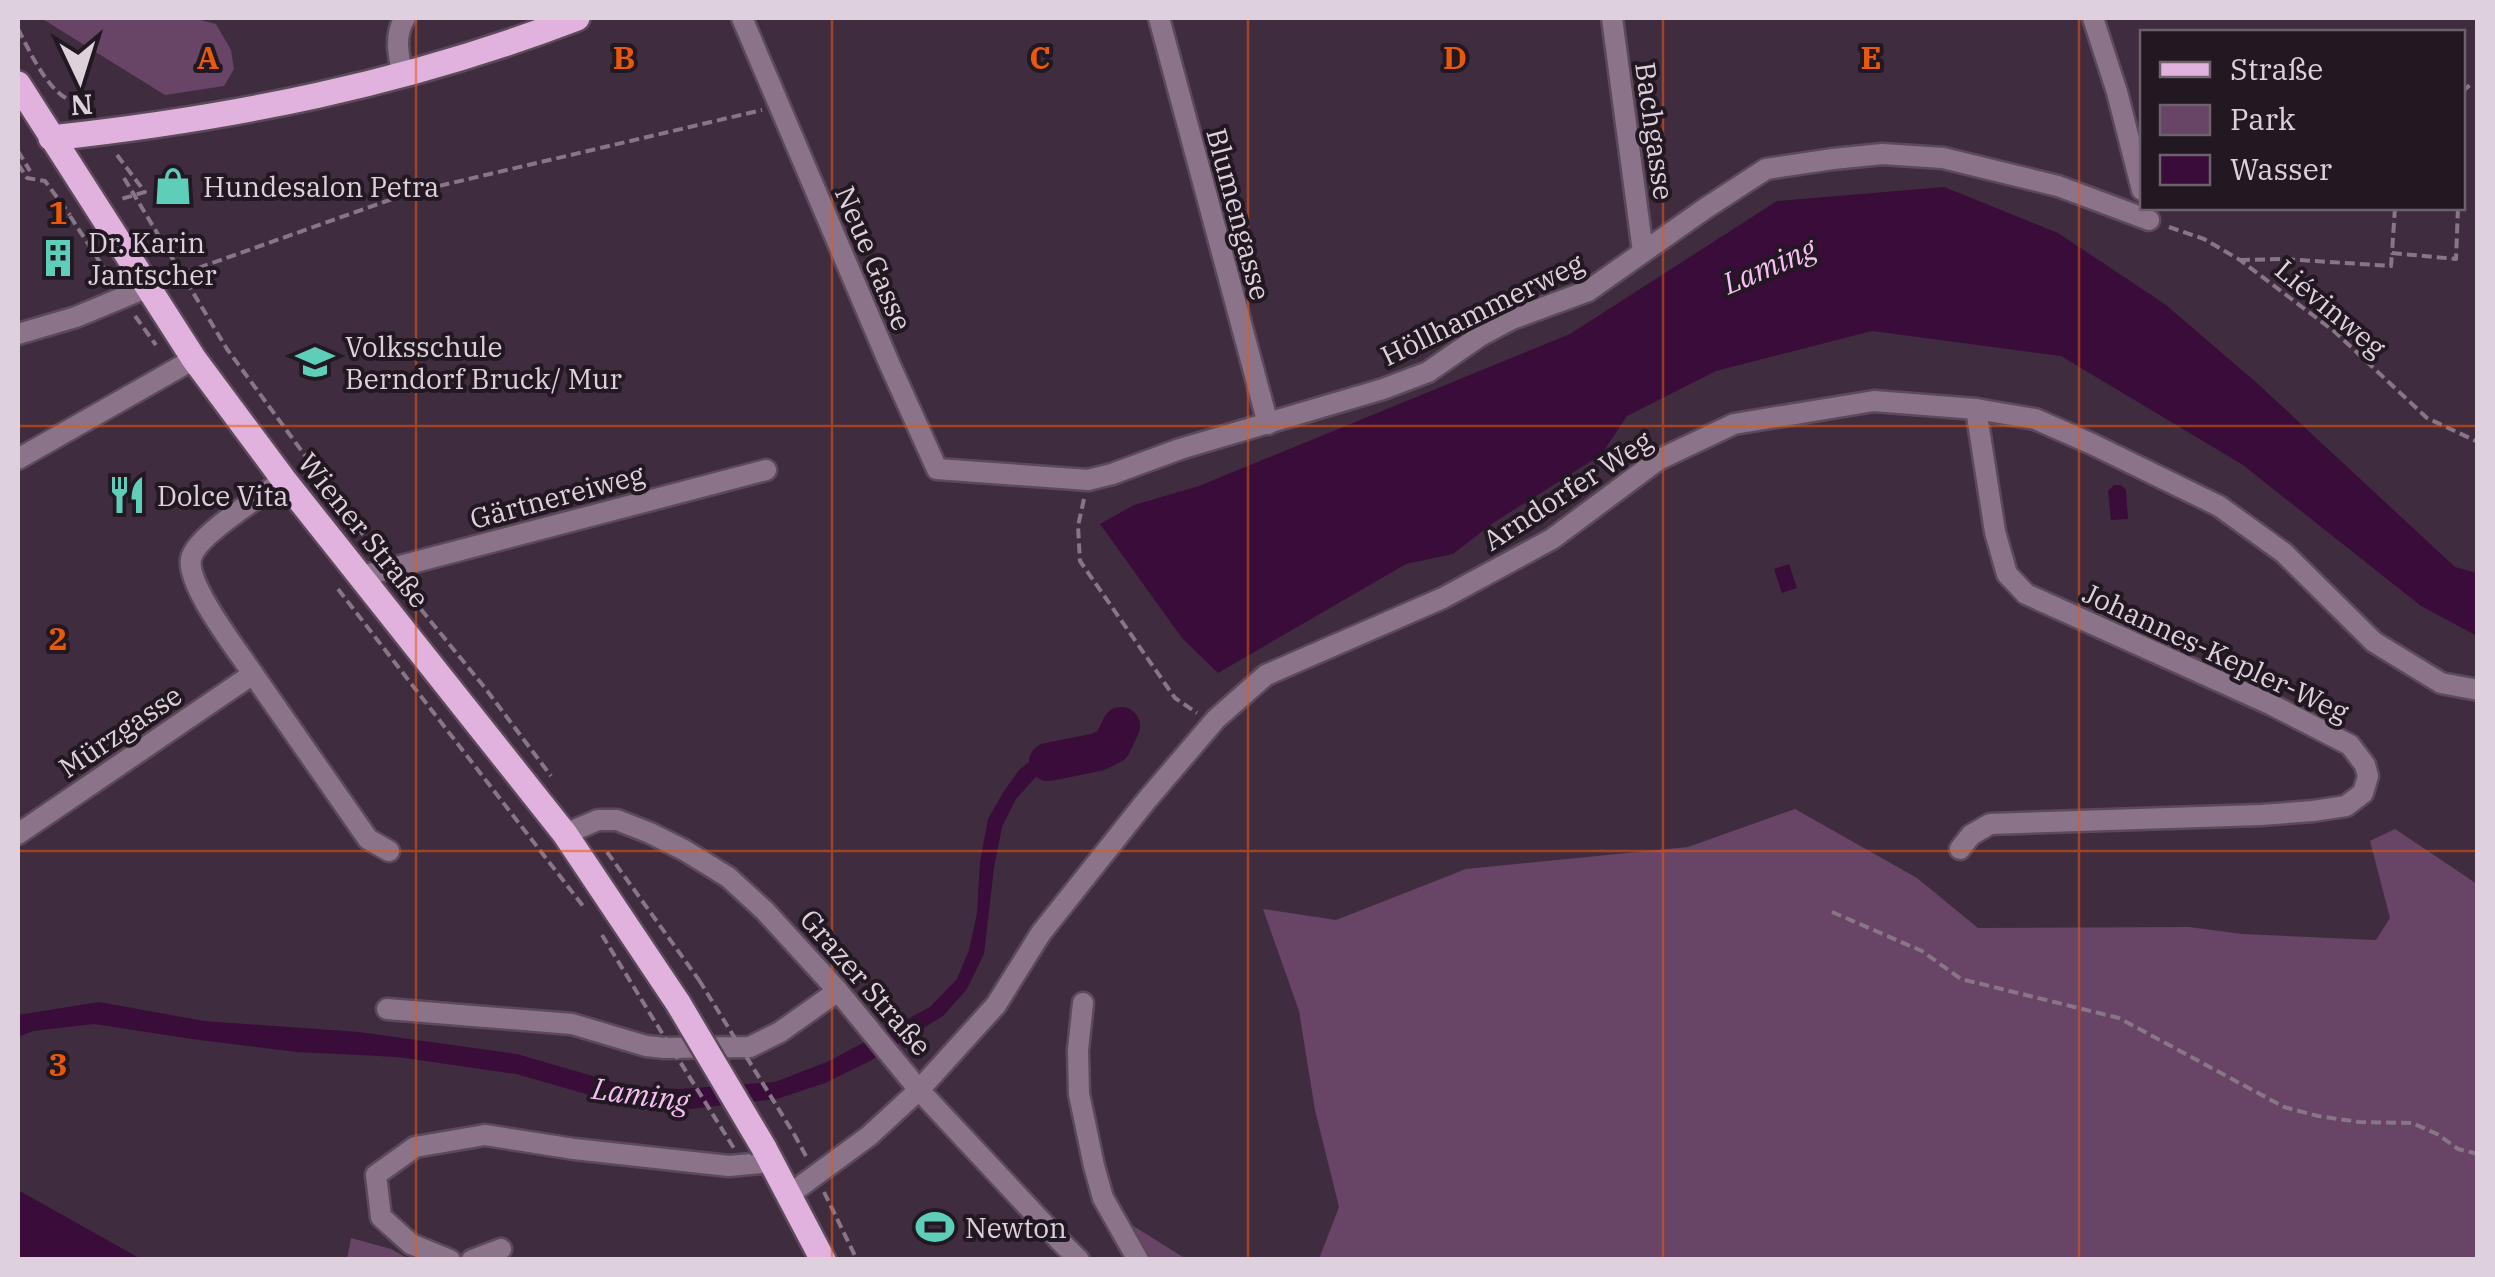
<svg xmlns="http://www.w3.org/2000/svg" width="2495" height="1277" font-family="'IBM Plex Serif',serif">
<rect width="100%" height="100%" fill="#402c3f"/>
<!-- green -->
<g fill="#684466">
<path d="M 41,18 L 193,18 L 216,24 L 231,50 L 234,69 L 224,86 L 165,95 Z"/>
<path d="M 1795,809 L 1917,878 L 1978,928 L 2189,927 L 2242,934 L 2376,940 L 2390,918 L 2370,841 L 2395,829 L 2477,884 L 2477,1259 L 1319,1259 L 1339,1207 L 1315,1110 L 1299,1011 L 1263,909 L 1336,920 L 1466,869 L 1688,847 Z"/>
<path d="M 1127,1222 L 1186,1259 L 1149,1259 Z"/>
<path d="M 351,1238 L 391,1249 L 409,1259 L 347,1259 Z"/>
</g>
<!-- water -->
<g fill="#3a0c39">
<path d="M 1944,187 L 2058,233 L 2166,305 L 2258,384 L 2455,567 L 2477,573 L 2477,636 L 2421,606 L 2243,465 L 2061,356 L 1872,331 L 1716,371 L 1627,416 L 1601,455 L 1493,523 L 1453,554 L 1406,564 L 1218,673 L 1182,638 L 1100,524 L 1134,505 L 1199,486 L 1570,334 L 1777,201 Z"/>
<path d="M 2114,485 L 2121,485 L 2126,490 L 2128,519 L 2111,520 L 2108,491 Z"/>
<path d="M 1789,564 L 1797,588 L 1782,593 L 1774,569 Z"/>
<path d="M 1098,745 L 1101,761 L 1055,767 L 1036,777 L 1016,799 L 1002,827 L 994,868 L 984,954 L 967,989 L 943,1016 L 870,1061 L 825,1083 L 777,1099 L 690,1109 L 621,1104 L 516,1074 L 398,1057 L 297,1052 L 192,1039 L 94,1024 L 33,1031 L 18,1037 L 18,1015 L 99,1002 L 204,1021 L 359,1032 L 517,1054 L 627,1086 L 679,1089 L 775,1082 L 829,1061 L 930,1007 L 957,979 L 969,950 L 977,913 L 980,862 L 988,819 L 1004,791 L 1019,770 L 1029,762 L 1058,751 Z"/>
<path d="M 18,1190 L 141,1259 L 18,1259 Z"/>
</g>
<g fill="none" stroke-linecap="round" stroke-linejoin="round">
<!-- river -->
<path stroke="#3a0c39" stroke-width="38" d="M 1048,762 L 1098,752 L 1112,745 L 1121,726"/>
<!-- minor casing -->
<g stroke="#5c4a5b" stroke-width="25">
<g id="minor">
<path d="M 742,18 L 889,363 L 937,469 L 1088,480 L 1112,474 L 1180,449 L 1383,389 L 1428,372 L 1480,336 L 1512,319 L 1588,291 L 1706,208 L 1766,169 L 1833,159 L 1882,154 L 1943,158 L 2058,186 L 2149,220"/>
<path d="M 1159,18 L 1268,424"/>
<path d="M 1612,18 L 1643,252"/>
<path d="M 2093,18 L 2117,92 L 2142,190"/>
<path d="M 403,75 C 398,55 394,35 405,18"/>
<path d="M 18,334 L 76,317 L 148,287"/>
<path d="M 18,459 L 194,359"/>
<path d="M 362,576 L 766,470"/>
<path d="M 253,674 L 368,839 L 389,851"/>
<path d="M 18,834 L 253,674 C 238,651 186,585 191,559 C 195,536 264,494 284,480"/>
<path d="M 565,834 L 598,820 L 617,820 L 650,833 L 684,850 L 728,877 L 765,911 L 838,991 L 919,1090 L 1060,1241 L 1079,1260"/>
<path d="M 1960,849 L 1971,835 L 1990,824 L 2261,815 L 2313,811 L 2346,806 L 2363,793 L 2368,776 L 2365,765 L 2350,745 L 2272,705 L 2026,594 L 2007,574 L 1995,532 L 1976,409"/>
<path d="M 1083,1003 L 1078,1050 L 1079,1094 L 1094,1166 L 1103,1198 L 1138,1260"/>
<path d="M 387,1009 L 572,1024 L 646,1046 L 665,1048 L 750,1047 L 780,1032 L 838,991"/>
<path d="M 790,1194 L 869,1136 L 919,1090 L 996,1005 L 1041,933 L 1146,801 L 1216,719 L 1266,675 L 1443,598 L 1552,539 L 1658,460 L 1734,424 L 1874,401 L 1976,409 L 2035,419 L 2092,444 L 2219,506 L 2284,553 L 2374,642 L 2441,683 L 2478,690"/>
<path d="M 450,1260 L 411,1244 L 381,1217 L 376,1175 L 415,1147 L 485,1135 L 574,1149 L 729,1166 L 772,1162"/>
<path d="M 472,1260 L 501,1249"/>
</g>
</g>
<!-- major casing -->
<g stroke="#5c4a5b" stroke-width="30">
<g id="major">
<path d="M 18,84 L 194,359 L 284,480 L 565,834 L 678,1003"/>
<path d="M 51,138 C 234,118 405,84 577,18"/>
<path d="M 764,1148 L 823,1260"/>
</g>
</g>
<!-- path -->
<g stroke="#877686" stroke-width="4" stroke-dasharray="10 5" stroke-linecap="butt">
<path d="M 18,29 C 29,50 41,77 59,93 C 67,101 79,102 87,110"/>
<path d="M 2462,92 L 2471,84"/>
<path d="M 18,151 L 30,171"/>
<path d="M 117,155 L 145,192 L 121,199"/>
<path d="M 18,164 L 27,178 L 45,181 L 70,215"/>
<path d="M 124,178 L 227,349 L 375,551"/>
<path d="M 2395,208 L 2392,253 L 2456,259 L 2458,208"/>
<path d="M 70,216 L 111,279"/>
<path d="M 2169,227 L 2204,239 L 2240,260 L 2335,332 L 2427,418 L 2478,442"/>
<path d="M 2240,260 L 2285,259 L 2391,266 L 2392,253"/>
<path d="M 170,278 L 409,193 L 762,110"/>
<path d="M 135,316 L 156,345"/>
<path d="M 1084,499 L 1078,526 L 1080,561 L 1175,698 L 1197,713"/>
<path d="M 402,586 L 485,688 L 551,776"/>
<path d="M 338,589 L 583,906"/>
<path d="M 607,852 L 699,980"/>
<path d="M 1832,912 L 1922,951 L 1961,979 L 2119,1018 L 2284,1107 L 2318,1116 L 2359,1122 L 2412,1123 L 2437,1134 L 2458,1149 L 2478,1154"/>
<path d="M 602,935 L 649,1012"/>
<path d="M 794,1134 L 806,1156"/>
<path d="M 824,1192 L 857,1260"/>
</g>
<!-- minor -->
<use href="#minor" stroke="#8b7489" stroke-width="20"/>
<!-- major -->
<use href="#major" stroke="#e1b2de" stroke-width="25"/>
<!-- major-bridge casing -->
<g stroke="#5c4a5b" stroke-width="30" stroke-linecap="butt">
<path id="major-bridge" d="M 678,1003 L 764,1148"/>
</g>
<!-- path-bridge -->
<g stroke="#877686" stroke-width="4" stroke-dasharray="10 5" stroke-linecap="butt">
<path d="M 699,980 L 794,1134"/>
<path d="M 649,1012 L 735,1150"/>
</g>
<!-- major-bridge -->
<use href="#major-bridge" stroke="#e1b2de" stroke-width="25"/>
</g>
<!-- grid -->
<path fill="none" stroke="#e8590c" stroke-width="2.5" stroke-opacity="0.55" d="M 416,18 L 416,1260M 832,18 L 832,1260M 1248,18 L 1248,1260M 1663,18 L 1663,1260M 2079,18 L 2079,1260M 18,426 L 2478,426M 18,851 L 2478,851"/>
<!-- icons -->
<defs>
<g id="shop-bare" transform="scale(3)"><path d="M-5-2.5h2.3a2.7 3.5 0 0 1 5.4 0H5L5.5 6h-11ZM-1.5-2.5h3a1.5 2.3 0 0 0-3 0Z" fill="#5eceb8" stroke="#211821" stroke-width="2.5" paint-order="stroke"/></g>
<g id="building-bare" transform="scale(3)"><path d="M-4-6H4V6H1V3H-1V6H-4ZM-2.5-4.3h1.7v1.8h-1.7ZM.8-4.3h1.7v1.8H.8ZM-2.5-1h1.7V.8h-1.7ZM.8-1h1.7V.8H.8Z" fill="#5eceb8" stroke="#211821" stroke-width="2.5" paint-order="stroke"/></g>
<g id="school-bare" transform="scale(3)"><path d="M0-5L7-2L0 1L-7-2ZM-4 1L0 2.5L4 1V4Q0 6-4 4Z" fill="#5eceb8" stroke="#211821" stroke-width="2.5" paint-order="stroke"/></g>
<g id="restaurant-bare" transform="scale(3)"><path d="M-5-6h1v4h1v-4h1v4h1v-4h1v5L-1.5 .5V6h-2V.5L-5-1ZM5-6V6H3V1.5H1.5Q1.5-4 5-6Z" fill="#5eceb8" stroke="#211821" stroke-width="2.5" paint-order="stroke"/></g>
<g id="stadium-bare" transform="scale(3)"><path d="M0-5a6.5 5 0 1 0 0 10a6.5 5 0 1 0 0-10ZM-3.5-1.8h7v3.6h-7Z" fill="#5eceb8" stroke="#211821" stroke-width="2.5" paint-order="stroke"/></g>
</defs>
<g fill-rule="evenodd">
<use href="#shop-bare" x="173" y="186"/>
<use href="#building-bare" x="58" y="258"/>
<use href="#school-bare" x="315" y="362"/>
<use href="#restaurant-bare" x="127" y="495"/>
<use href="#stadium-bare" x="935" y="1227"/>
</g>
<g text-anchor="middle" dominant-baseline="central" stroke-width="8" stroke-linejoin="round" paint-order="stroke">
<!-- street labels -->
<g font-size="28" fill="#ded0dc" stroke="#211821">
<text transform="translate(1655 131) rotate(82)">Bachgasse</text>
<text transform="translate(1239 214) rotate(75)">Blumengasse</text>
<text transform="translate(874 258) rotate(67)">Neue Gasse</text>
<text transform="translate(2331 308) rotate(40)">Liévinweg</text>
<text transform="translate(1482 309) rotate(-26)">Höllhammerweg</text>
<text transform="translate(1567 490) rotate(-33)">Arndorfer Weg</text>
<text transform="translate(557 496) rotate(-15)">Gärtnereiweg</text>
<text transform="translate(364 530) rotate(51)">Wiener Straße</text>
<text transform="translate(2216 652) rotate(25)">Johannes-Kepler-Weg</text>
<text transform="translate(120 731) rotate(-34)">Mürzgasse</text>
<text transform="translate(866 982) rotate(49)">Grazer Straße</text>
</g>
<!-- poi labels -->
<g font-size="28" fill="#ded0dc" stroke="#211821" text-anchor="start">
<text x="203" y="186">Hundesalon Petra</text>
<text x="88" y="242">Dr. Karin<tspan x="88" dy="32">Jantscher</tspan></text>
<text x="345" y="346">Volksschule<tspan x="345" dy="32">Berndorf Bruck/ Mur</tspan></text>
<text x="157" y="495">Dolce Vita</text>
<text x="965" y="1227">Newton</text>
</g>
<!-- water labels -->
<g font-size="30" font-style="italic" fill="#f9bdf5" stroke="#211821">
<text transform="translate(1769 265) rotate(-23)">Laming</text>
<text transform="translate(641 1094) rotate(8)">Laming</text>
</g>
</g>
<g font-size="32" text-anchor="middle" font-weight="bold" fill="#e8590c" stroke="#211821" stroke-width="8" stroke-linejoin="round" paint-order="stroke">
<text x="208" y="69">A</text>
<text x="624" y="69">B</text>
<text x="1040" y="69">C</text>
<text x="1455" y="69">D</text>
<text x="1871" y="69">E</text>
<text x="58" y="224">1</text>
<text x="58" y="650">2</text>
<text x="58" y="1076">3</text>
</g>
<!-- border -->
<rect width="2495" height="1277" fill="none" stroke="#ded0dc" stroke-width="40"/>
<!-- legend -->
<rect x="2140" y="30" width="325" height="180" fill="#211821" stroke="#6d626c" stroke-width="2.5"/>
<rect x="2160" y="62" width="50" height="15" fill="#e1b2de" stroke="#6d626c" stroke-width="2.5"/>
<text x="2230" y="80" font-size="30" fill="#ded0dc">Straße</text>
<rect x="2160" y="105" width="50" height="30" fill="#684466" stroke="#6d626c" stroke-width="2.5"/>
<text x="2230" y="130" font-size="30" fill="#ded0dc">Park</text>
<rect x="2160" y="155" width="50" height="30" fill="#3a0c39" stroke="#6d626c" stroke-width="2.5"/>
<text x="2230" y="180" font-size="30" fill="#ded0dc">Wasser</text>
<!-- north arrow -->
<g transform="translate(80 80) rotate(176)" stroke="#211821" stroke-width="8" paint-order="stroke">
<path d="M0-8L18 38L0 25L-18 38Z" fill="#ded0dc"/>
<text y="-15" font-size="28" font-weight="bold" text-anchor="middle" fill="#ded0dc">N</text>
</g>
</svg>
